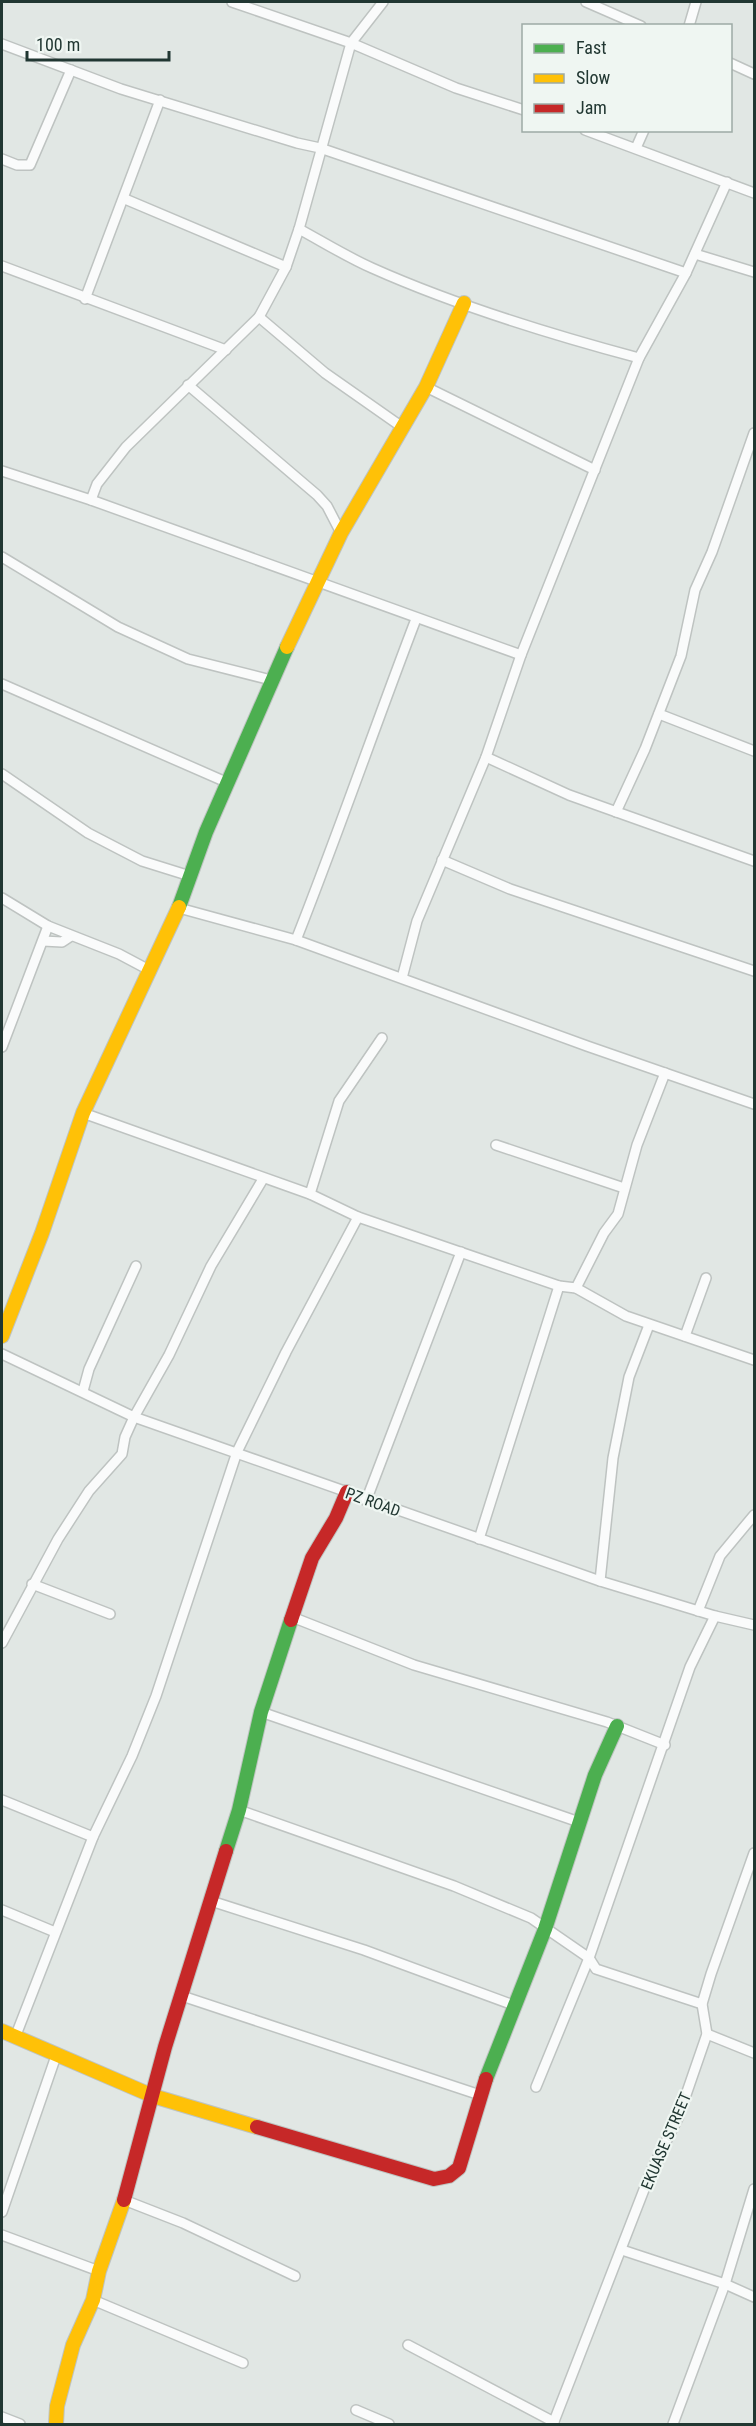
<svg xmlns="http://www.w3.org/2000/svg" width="756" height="2426" font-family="'Roboto Condensed',sans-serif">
<rect width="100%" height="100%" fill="#e1e7e4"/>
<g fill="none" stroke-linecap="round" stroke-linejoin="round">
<!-- street casing -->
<g stroke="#bec3c1" stroke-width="12">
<g id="street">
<path d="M 232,2 L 351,43 L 456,88 L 524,110"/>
<path d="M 586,2 L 641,26"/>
<path d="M 689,26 L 696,2"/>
<path d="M 2,44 L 121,89 L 297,143 L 320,148 L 686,273"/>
<path d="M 730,63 L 754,74"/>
<path d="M 585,130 L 754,193"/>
<path d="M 636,148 L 644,130"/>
<path d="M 2,159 L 17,165 L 30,165 L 71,70"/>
<path d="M 125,199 L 286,267"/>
<path d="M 299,229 C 323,242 347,257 372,268 C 457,306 549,334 639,358"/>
<path d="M 695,254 L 754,272"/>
<path d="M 2,266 L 226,350"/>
<path d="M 85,299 L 160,100"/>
<path d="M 259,317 L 325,373 L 402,427"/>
<path d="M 188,385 L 317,495 L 327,506 L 341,533"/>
<path d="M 426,387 L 595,470"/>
<path d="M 2,471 L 91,500 L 521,655"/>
<path d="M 91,500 L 97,484 L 126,447 L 259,317 L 286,267 L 299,229 L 351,43 L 383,2"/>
<path d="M 2,557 L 118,627 L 188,659 L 271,680"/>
<path d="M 2,684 L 226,782"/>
<path d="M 659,714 L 754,751"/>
<path d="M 486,757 L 569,795 L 754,861"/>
<path d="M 2,774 L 88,833 L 142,861 L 190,876"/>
<path d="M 616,812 L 645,749 L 681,656 L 695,590 L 712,552 L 754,433"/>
<path d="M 442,860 L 510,889 L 754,971"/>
<path d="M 2,898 L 48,926 L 119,954 L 151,971"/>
<path d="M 179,908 L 296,940 L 587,1046 L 754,1104"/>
<path d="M 296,940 C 338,834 375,726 416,619"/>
<path d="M 43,941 L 62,942 L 71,936"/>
<path d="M 402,978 L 417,921 L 486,757 L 521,655 L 639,358 L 686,273 L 727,182"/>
<path d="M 2,1047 L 48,926"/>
<path d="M 83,1113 L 310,1194 L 358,1217 L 559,1286 L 576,1288 L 626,1316 L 754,1360"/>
<path d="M 496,1145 L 624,1188"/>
<path d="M 310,1194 L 339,1101 L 382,1038"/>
<path d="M 576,1288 L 604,1233 L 618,1214 L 637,1145 L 665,1073"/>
<path d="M 685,1336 L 706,1278"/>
<path d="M 2,1354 L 134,1417 L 600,1581 L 715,1616 L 754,1625"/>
<path d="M 83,1391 L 89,1369 L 136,1266"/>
<path d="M 366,1501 L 461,1252"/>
<path d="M 479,1539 L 559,1286"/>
<path d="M 600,1581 L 613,1458 L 629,1377 L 649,1325"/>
<path d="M 32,1584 L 110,1614"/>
<path d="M 698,1611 L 720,1556 L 754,1515"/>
<path d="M 292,1617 L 414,1665 L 607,1722 L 665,1745"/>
<path d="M 2,1643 L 58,1539 L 89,1491 L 122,1454 L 125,1437 L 134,1417 L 169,1355 L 211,1266 L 263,1179"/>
<path d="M 261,1712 L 579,1822"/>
<path d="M 2,1800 L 93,1837"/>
<path d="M 239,1810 L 454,1886 L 531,1918 L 589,1958 L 596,1969 L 702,2004"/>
<path d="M 211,1901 L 364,1950 L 516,2006"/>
<path d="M 2,1910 L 55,1932"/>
<path d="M 182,1996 L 480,2095"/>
<path d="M 707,2034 L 754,2053"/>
<path d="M 16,2035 L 93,1837 L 132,1756 L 156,1696 L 237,1452 L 286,1352 L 358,1217"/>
<path d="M 536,2087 L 589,1958 L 690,1667 L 715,1616"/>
<path d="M 124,2200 L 183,2223 L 295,2276"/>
<path d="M 2,2212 L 56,2056"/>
<path d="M 2,2235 L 99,2271"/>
<path d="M 622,2250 L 725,2284 L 754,2297"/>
<path d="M 93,2300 L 243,2363"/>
<path d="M 408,2345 L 554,2422"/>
<path d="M 356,2410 L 389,2424"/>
<path d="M 2,2417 L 20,2424"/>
<path d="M 553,2424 L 652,2169 L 678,2118 L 707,2034 L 702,2004 L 711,1974 L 754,1853"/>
<path d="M 673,2424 L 725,2284 L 754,2189"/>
</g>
</g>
<!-- fast casing -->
<g stroke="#bec4c1" stroke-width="16">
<g id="fast">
<path d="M 179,907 L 206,832 L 287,647"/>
<path d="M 226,1851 L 239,1810 L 261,1712 L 291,1620"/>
<path d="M 486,2079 L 545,1929 L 595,1775 L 617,1726"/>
</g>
</g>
<!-- slow casing -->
<g stroke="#bec4c1" stroke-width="16">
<g id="slow">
<path d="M 287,647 L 341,533 L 426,387 L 464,303"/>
<path d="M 2,1336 L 42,1233 L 83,1113 L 179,907"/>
<path d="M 2,2031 L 153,2096 L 257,2127"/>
<path d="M 56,2424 L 57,2406 L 73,2345 L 93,2300 L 99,2271 L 124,2200"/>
</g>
</g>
<!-- jam casing -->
<g stroke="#bec4c1" stroke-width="16">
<g id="jam">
<path d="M 291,1620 L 312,1558 L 336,1518 L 347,1492"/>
<path d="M 257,2127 L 434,2179 L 449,2176 L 459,2168 L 486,2079"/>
<path d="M 124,2200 L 165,2047 L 226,1851"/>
</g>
</g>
<!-- street -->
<use href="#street" stroke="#fafbfb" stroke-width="9"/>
<!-- fast -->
<use href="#fast" stroke="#4caf50" stroke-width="14"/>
<!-- slow -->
<use href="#slow" stroke="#ffc107" stroke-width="14"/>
<!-- jam -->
<use href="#jam" stroke="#c62828" stroke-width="14"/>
</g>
<g text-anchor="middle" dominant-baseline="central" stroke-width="4.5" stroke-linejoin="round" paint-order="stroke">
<!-- street labels -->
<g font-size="16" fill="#213732" stroke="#eff6f2">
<text transform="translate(373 1502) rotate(20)">PZ ROAD</text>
<text transform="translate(666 2141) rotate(-67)">EKUASE STREET</text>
</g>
</g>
<!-- border -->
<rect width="756" height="2426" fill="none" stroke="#213732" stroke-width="6"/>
<!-- legend -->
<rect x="522" y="24" width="210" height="108" fill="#eff6f2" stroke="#9daaa5" stroke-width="1.5"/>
<rect x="534" y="44" width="30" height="9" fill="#4caf50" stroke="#9daaa5" stroke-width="1.5"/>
<text x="576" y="54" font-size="18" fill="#213732">Fast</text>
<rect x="534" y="74" width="30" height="9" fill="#ffc107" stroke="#9daaa5" stroke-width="1.5"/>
<text x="576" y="84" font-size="18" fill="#213732">Slow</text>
<rect x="534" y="104" width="30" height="9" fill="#c62828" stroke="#9daaa5" stroke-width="1.5"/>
<text x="576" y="114" font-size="18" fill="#213732">Jam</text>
<!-- scale -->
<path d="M27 51v9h142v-9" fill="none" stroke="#213732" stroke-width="3"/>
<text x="36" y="51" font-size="18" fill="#213732" stroke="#eff6f2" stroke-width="4.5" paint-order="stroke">100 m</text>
</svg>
